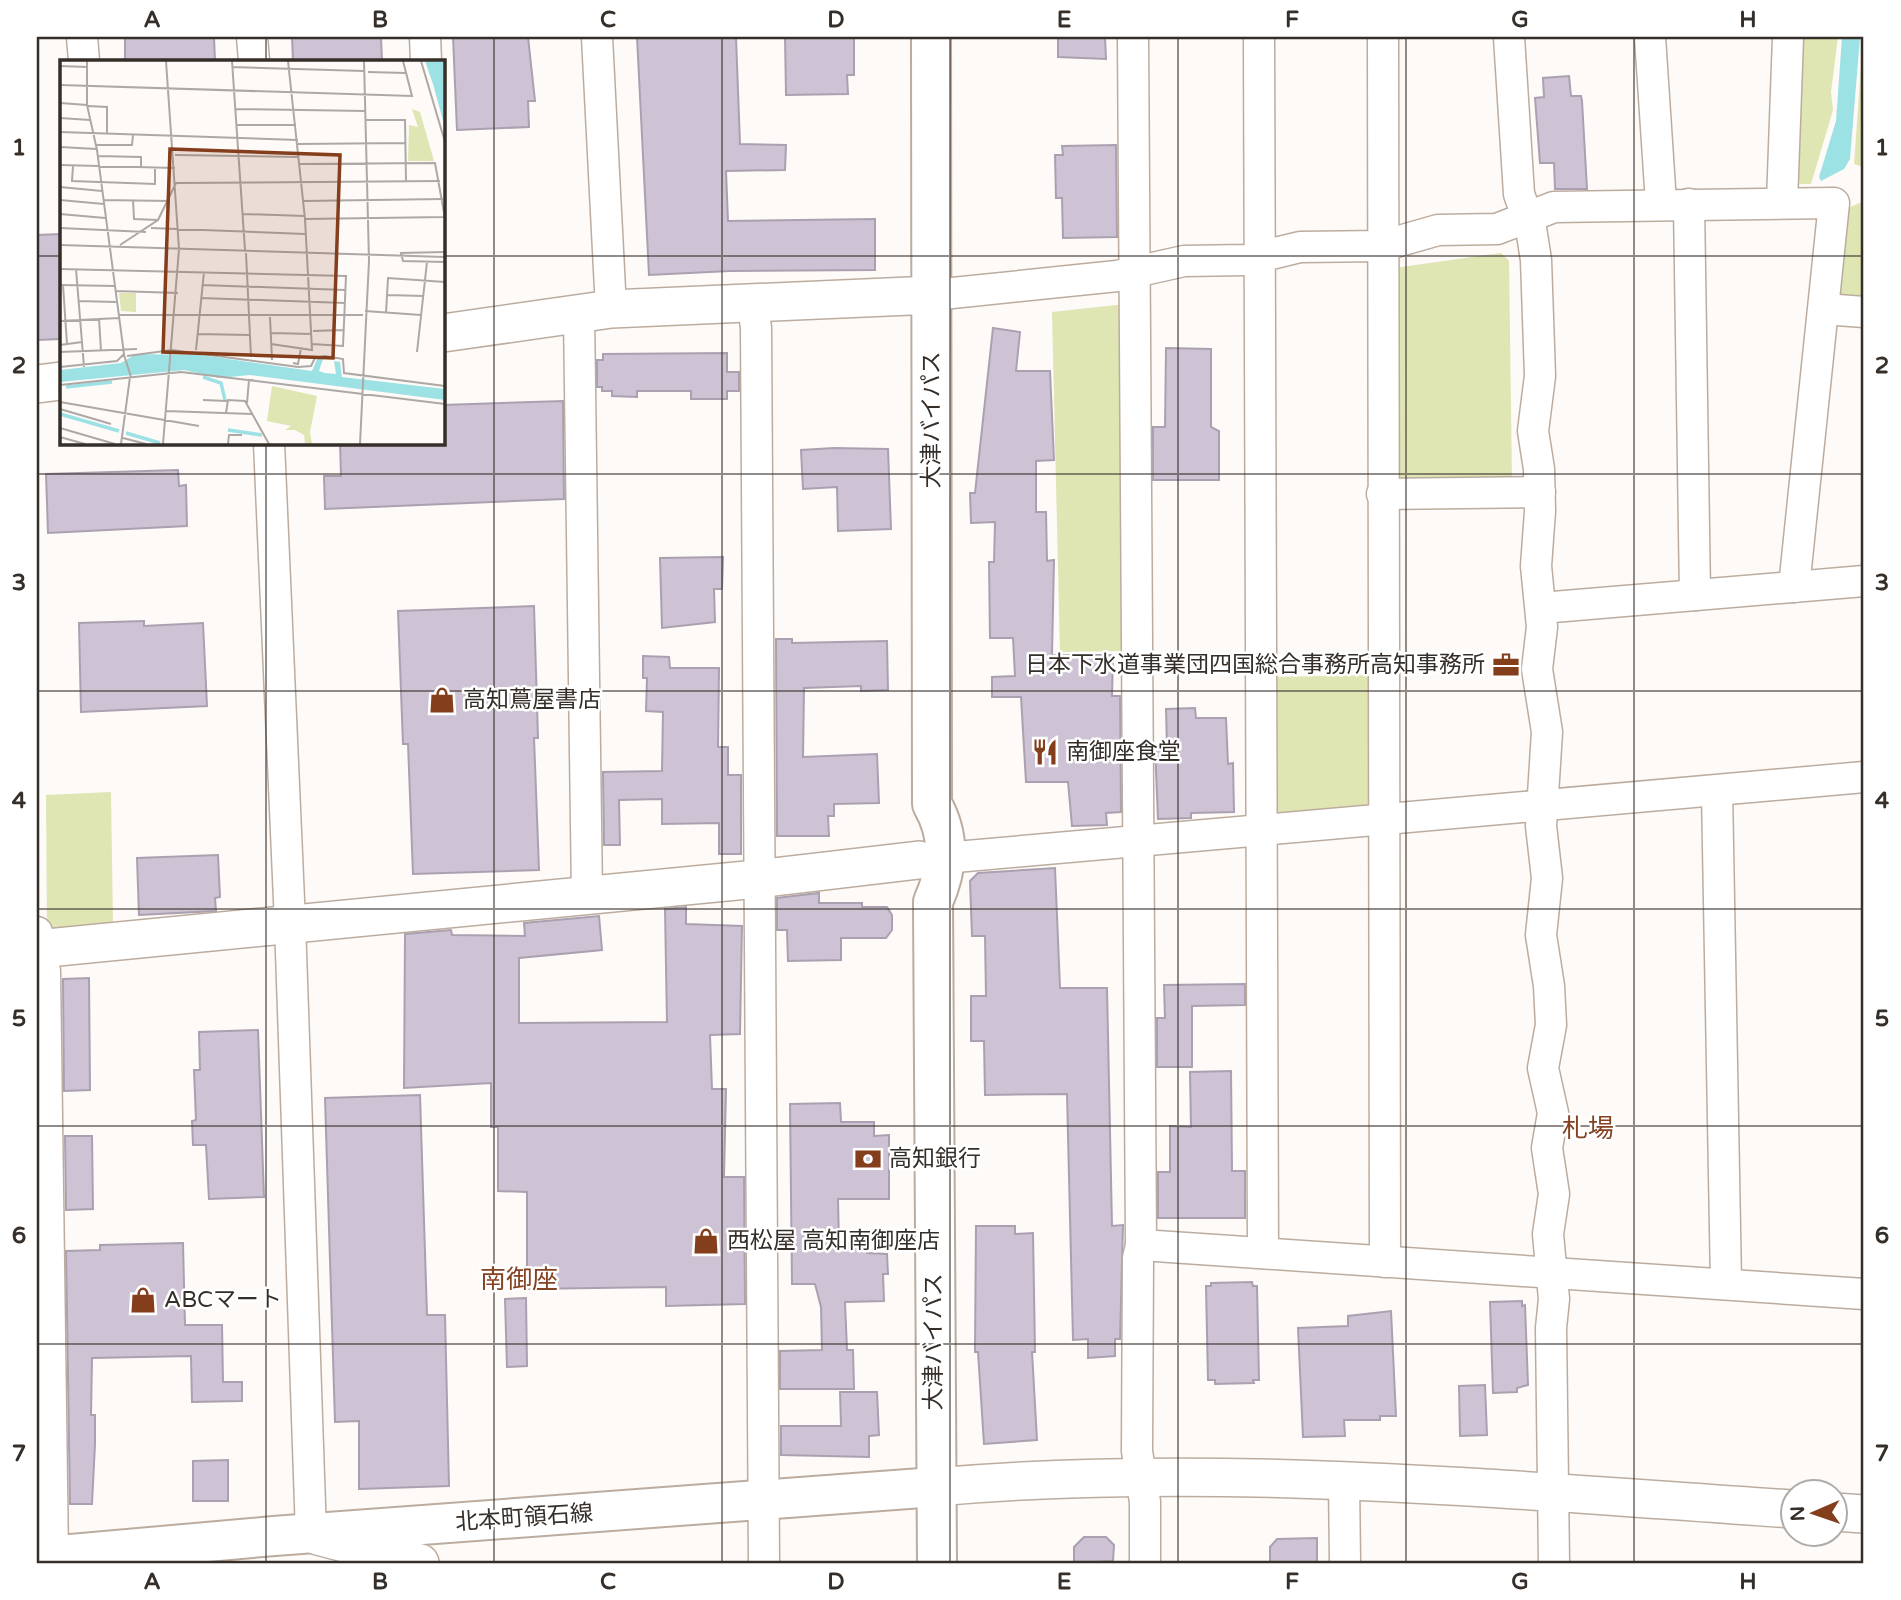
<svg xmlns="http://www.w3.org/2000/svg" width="1901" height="1600" font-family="'Varela Round','Noto Sans JP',sans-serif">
<rect width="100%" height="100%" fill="#fdfaf7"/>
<!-- green -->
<g fill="#dfe5b3">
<path d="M 1801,37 L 1838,37 L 1831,92 L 1833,110 L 1811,184 L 1800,184 L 1795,178 Z"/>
<path d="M 1863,37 L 1864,37 L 1863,167 L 1854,164 Z"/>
<path d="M 1864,201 L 1864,299 L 1842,296 L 1838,290 L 1848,208 Z"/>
<path d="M 1501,253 L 1509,261 L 1512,482 L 1402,484 L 1395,477 L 1394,268 Z"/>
<path d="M 1125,304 L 1127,651 L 1060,652 L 1052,312 Z"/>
<path d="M 1374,675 L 1374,798 L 1366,806 L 1280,813 L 1273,805 L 1272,677 Z"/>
<path d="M 111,792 L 113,925 L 47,931 L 46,795 Z"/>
</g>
<!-- water -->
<path fill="#9ce2e5" d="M 1842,37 L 1860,37 L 1850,159 L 1844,169 L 1821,181 L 1819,177 L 1836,121 Z"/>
<!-- building -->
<g fill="#cec3d4" stroke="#aaa0b0" stroke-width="2">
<path d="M 125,37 L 214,37 L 215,61 L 125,61 Z"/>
<path d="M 292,37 L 381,37 L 382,61 L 293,61 Z"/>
<path d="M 453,37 L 528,37 L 535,101 L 528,101 L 529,127 L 457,130 Z"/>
<path d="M 637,37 L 736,37 L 740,144 L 786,145 L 785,170 L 726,171 L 728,221 L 875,219 L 875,270 L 730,271 L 649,275 Z"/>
<path d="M 785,37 L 854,37 L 854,75 L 847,75 L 848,94 L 786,95 Z"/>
<path d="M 1058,37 L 1105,37 L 1106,59 L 1058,57 Z"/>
<path d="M 1569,76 L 1571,96 L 1581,96 L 1582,101 L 1587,189 L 1555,189 L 1554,163 L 1540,163 L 1535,98 L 1544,97 L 1543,78 Z"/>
<path d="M 1116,145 L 1117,237 L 1063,238 L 1062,198 L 1056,198 L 1055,155 L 1063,155 L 1062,146 Z"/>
<path d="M 61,234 L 61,339 L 37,340 L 37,235 Z"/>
<path d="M 993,328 L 1020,332 L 1016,371 L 1050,371 L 1054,460 L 1036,461 L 1036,512 L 1046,512 L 1047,561 L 1054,560 L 1052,655 L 1113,655 L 1112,696 L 1120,696 L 1121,812 L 1106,813 L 1107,825 L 1072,826 L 1068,782 L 1026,782 L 1021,697 L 992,697 L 992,677 L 1015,676 L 1013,638 L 990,638 L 989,562 L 994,562 L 995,522 L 971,523 L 970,493 L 975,493 Z"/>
<path d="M 1166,348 L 1211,349 L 1211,427 L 1219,431 L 1219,480 L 1153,480 L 1153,427 L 1165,427 Z"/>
<path d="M 727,353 L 727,372 L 739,372 L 739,391 L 727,391 L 727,399 L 691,399 L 691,391 L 637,391 L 637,397 L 612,396 L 612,391 L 602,391 L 602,387 L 597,387 L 597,360 L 603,360 L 603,354 Z"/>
<path d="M 563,401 L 564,499 L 325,509 L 324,476 L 341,476 L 340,443 L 443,443 L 443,405 Z"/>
<path d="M 834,448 L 888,449 L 891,529 L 838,531 L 837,487 L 803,489 L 801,450 Z"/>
<path d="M 178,470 L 179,486 L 186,485 L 187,526 L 48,533 L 46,474 Z"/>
<path d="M 723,557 L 722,589 L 714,589 L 715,622 L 662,628 L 660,558 Z"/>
<path d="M 534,606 L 538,738 L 534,738 L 539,870 L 413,874 L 408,744 L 403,744 L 398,611 Z"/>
<path d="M 144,621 L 144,626 L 203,623 L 207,706 L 81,712 L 79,623 Z"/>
<path d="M 776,639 L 792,639 L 792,643 L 887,641 L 888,690 L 861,691 L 861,686 L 804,688 L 803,757 L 877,754 L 879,803 L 834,804 L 834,816 L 828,816 L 829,836 L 777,836 Z"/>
<path d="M 643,656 L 669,657 L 670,668 L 719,668 L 718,747 L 728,747 L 728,775 L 741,775 L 741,854 L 719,854 L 719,823 L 662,824 L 662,799 L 619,800 L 620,845 L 604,845 L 603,772 L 662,771 L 663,712 L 646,711 L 647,678 L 643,678 Z"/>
<path d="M 1195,708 L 1196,718 L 1226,718 L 1228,764 L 1233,763 L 1234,812 L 1191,813 L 1191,818 L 1158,819 L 1155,747 L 1167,747 L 1166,709 Z"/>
<path d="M 218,855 L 220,897 L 215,898 L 216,911 L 139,915 L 137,858 Z"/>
<path d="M 1055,868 L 1060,988 L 1107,988 L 1112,1226 L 1123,1225 L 1120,1339 L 1115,1339 L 1115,1356 L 1088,1358 L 1088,1339 L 1073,1340 L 1067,1094 L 985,1095 L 984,1041 L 971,1041 L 971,996 L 986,996 L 985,936 L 972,936 L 970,881 L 978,873 Z"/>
<path d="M 819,893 L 819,903 L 862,903 L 862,907 L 887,907 L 892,915 L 892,930 L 886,938 L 841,938 L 841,960 L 788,961 L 787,930 L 777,930 L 777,898 Z"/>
<path d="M 686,907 L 686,924 L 742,926 L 740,1034 L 710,1035 L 712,1089 L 726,1089 L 724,1177 L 744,1177 L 745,1304 L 666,1306 L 666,1287 L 527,1289 L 527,1192 L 498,1191 L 498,1127 L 491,1127 L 491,1083 L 404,1088 L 405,934 L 451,930 L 452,935 L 525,936 L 524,923 L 599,916 L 602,950 L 519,958 L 519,1023 L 667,1022 L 665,909 Z"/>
<path d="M 89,978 L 90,1090 L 64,1091 L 63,979 Z"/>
<path d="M 1245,984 L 1245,1005 L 1192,1006 L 1192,1067 L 1157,1067 L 1157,1018 L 1165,1018 L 1164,985 Z"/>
<path d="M 258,1030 L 264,1197 L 209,1199 L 206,1145 L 193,1145 L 192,1121 L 196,1120 L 194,1070 L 200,1070 L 199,1032 Z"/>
<path d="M 1231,1071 L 1232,1171 L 1245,1171 L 1245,1218 L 1158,1218 L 1158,1172 L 1170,1172 L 1170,1126 L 1191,1127 L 1190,1072 Z"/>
<path d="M 420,1095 L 427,1315 L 445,1315 L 449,1486 L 359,1489 L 359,1421 L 335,1422 L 325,1098 Z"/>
<path d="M 840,1103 L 841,1122 L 874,1122 L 874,1136 L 889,1135 L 889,1199 L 838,1199 L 839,1245 L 867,1244 L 867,1253 L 887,1254 L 888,1274 L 883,1274 L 884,1301 L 845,1302 L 847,1350 L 853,1350 L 854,1389 L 780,1389 L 780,1351 L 822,1350 L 821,1307 L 815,1284 L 792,1284 L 790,1104 Z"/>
<path d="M 65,1136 L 92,1136 L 93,1209 L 66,1210 Z"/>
<path d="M 976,1226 L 1015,1226 L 1015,1234 L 1033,1233 L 1035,1352 L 1032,1352 L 1037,1440 L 984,1444 L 978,1352 L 975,1352 Z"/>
<path d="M 183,1243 L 185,1325 L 222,1325 L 223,1382 L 242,1382 L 242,1401 L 192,1402 L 191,1356 L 92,1358 L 91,1415 L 95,1415 L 95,1444 L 92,1504 L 70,1504 L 66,1251 L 100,1250 L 100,1245 Z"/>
<path d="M 1252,1282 L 1253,1286 L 1257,1286 L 1259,1380 L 1253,1380 L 1254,1383 L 1215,1384 L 1215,1380 L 1208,1380 L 1206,1286 L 1211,1286 L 1211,1283 Z"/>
<path d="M 526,1298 L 527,1366 L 507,1367 L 505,1299 Z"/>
<path d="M 1522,1301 L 1522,1306 L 1525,1305 L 1528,1385 L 1517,1388 L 1517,1392 L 1493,1393 L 1490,1302 Z"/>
<path d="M 1391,1311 L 1396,1416 L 1380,1416 L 1380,1420 L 1344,1420 L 1345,1436 L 1303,1437 L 1298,1328 L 1348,1326 L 1348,1316 Z"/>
<path d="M 1485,1385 L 1487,1435 L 1460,1436 L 1459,1386 Z"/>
<path d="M 840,1392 L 877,1392 L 879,1435 L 869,1436 L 869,1457 L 781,1455 L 781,1426 L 841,1426 Z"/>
<path d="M 228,1460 L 228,1501 L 193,1501 L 193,1461 Z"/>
<path d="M 1084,1537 L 1106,1537 L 1114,1545 L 1113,1561 L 1074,1563 L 1074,1547 Z"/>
<path d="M 1317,1538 L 1317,1563 L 1270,1563 L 1270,1547 L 1277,1539 Z"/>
</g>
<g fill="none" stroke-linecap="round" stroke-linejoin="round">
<!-- minor casing -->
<g stroke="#bcac9f" stroke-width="33">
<g id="minor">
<path d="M 82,37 L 84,61"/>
<path d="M 252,37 L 254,61"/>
<path d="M 425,37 L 426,61"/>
<path d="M 597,37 L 611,309"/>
<path d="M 1133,37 L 1141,1245 L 1138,1258 L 1137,1451 L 1145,1502 L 1145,1563"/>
<path d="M 1259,37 L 1263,1253"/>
<path d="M 1383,37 L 1385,1262"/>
<path d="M 1509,37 L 1519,194 L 1531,228 L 1536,260 L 1540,376 L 1533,431 L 1539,469 L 1540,511 L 1536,566 L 1542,627 L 1537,669 L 1547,732 L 1541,826 L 1547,878 L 1541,935 L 1549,986 L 1551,1025 L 1543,1068 L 1553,1113 L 1547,1148 L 1554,1194 L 1548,1234 L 1554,1299 L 1551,1328 L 1554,1563"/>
<path d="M 1650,37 L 1661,203"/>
<path d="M 1782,202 L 1788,37"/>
<path d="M 1689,204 L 1695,595"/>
<path d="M 933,295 L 1117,276 L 1184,261 L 1246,260 L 1300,247 L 1382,246 L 1438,230 L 1497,229 L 1554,207 L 1834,203 L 1794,587"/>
<path d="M 753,303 L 756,328 L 764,1563"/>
<path d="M 1824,309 L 1864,312"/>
<path d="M 579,315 L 587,896"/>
<path d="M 269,443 L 290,923 L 311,1534"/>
<path d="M 1382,494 L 1540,492"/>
<path d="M 1541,608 L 1864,581"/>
<path d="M 1717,791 L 1726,1283"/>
<path d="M 944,858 L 1864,777"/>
<path d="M 37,932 L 45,971 L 53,1556"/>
<path d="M 1141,1245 L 1864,1294"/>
<path d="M 1344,1480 L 1345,1563"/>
</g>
</g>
<!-- tertiary casing -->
<g stroke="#bcac9f" stroke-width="40">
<g id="tertiary">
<path d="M 443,333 L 611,309 L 933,295"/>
<path d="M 37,384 L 61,381"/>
<path d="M 37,949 L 757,879 L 919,860"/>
<path d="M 935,1487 C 1221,1462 1507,1490 1792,1509"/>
<path d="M 1834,1512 L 1864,1514"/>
<path d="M 318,1536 L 420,1563"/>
</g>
</g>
<!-- secondary casing -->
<g stroke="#bcac9f" stroke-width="42">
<g id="secondary">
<path d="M 931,37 L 932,804 C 951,837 948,868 933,902 L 937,1563"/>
<path d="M 37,1557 L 274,1536 L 935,1487"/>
</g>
</g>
<!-- minor -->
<use href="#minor" stroke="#fff" stroke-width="30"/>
<!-- tertiary -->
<use href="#tertiary" stroke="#fff" stroke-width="37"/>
<!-- secondary -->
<use href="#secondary" stroke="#fff" stroke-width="38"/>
</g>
<!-- grid -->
<path fill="none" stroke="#352e29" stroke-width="2" stroke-opacity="0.55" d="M 266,37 L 266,61M 494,37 L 494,1563M 722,37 L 722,1563M 950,37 L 950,1563M 1178,37 L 1178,1563M 1406,37 L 1406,1563M 1634,37 L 1634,1563M 37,256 L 61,256M 443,256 L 1864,256M 266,443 L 266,1563M 37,474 L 1864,474M 37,691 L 1864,691M 37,909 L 1864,909M 37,1126 L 1864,1126M 37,1344 L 1864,1344"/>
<!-- icons -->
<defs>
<g id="office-bare" transform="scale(2.1)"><path d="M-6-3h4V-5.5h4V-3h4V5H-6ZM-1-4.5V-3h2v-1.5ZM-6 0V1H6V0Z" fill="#853e1b" stroke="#fff" stroke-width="2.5" paint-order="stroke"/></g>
<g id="shop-bare" transform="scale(2.1)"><path d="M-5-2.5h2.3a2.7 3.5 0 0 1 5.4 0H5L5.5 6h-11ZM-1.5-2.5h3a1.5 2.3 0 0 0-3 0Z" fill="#853e1b" stroke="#fff" stroke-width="2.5" paint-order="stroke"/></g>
<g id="restaurant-bare" transform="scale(2.1)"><path d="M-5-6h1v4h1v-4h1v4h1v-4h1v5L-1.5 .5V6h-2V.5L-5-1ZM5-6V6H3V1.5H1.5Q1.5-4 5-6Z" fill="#853e1b" stroke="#fff" stroke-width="2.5" paint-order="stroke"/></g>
<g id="bank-bare" transform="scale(2.1)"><path d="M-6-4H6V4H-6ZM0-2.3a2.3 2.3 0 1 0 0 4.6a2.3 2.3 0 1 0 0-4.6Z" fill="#853e1b" stroke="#fff" stroke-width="2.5" paint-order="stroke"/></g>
</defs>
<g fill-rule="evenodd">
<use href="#office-bare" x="1506" y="665"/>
<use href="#shop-bare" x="442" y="700"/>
<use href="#restaurant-bare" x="1045" y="752"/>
<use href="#bank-bare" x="868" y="1159"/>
<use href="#shop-bare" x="706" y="1241"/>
<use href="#shop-bare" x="143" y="1300"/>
</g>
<g text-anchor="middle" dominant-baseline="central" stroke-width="5" stroke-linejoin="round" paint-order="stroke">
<!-- street labels -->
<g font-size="23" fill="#352e29" stroke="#fff">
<text transform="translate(932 420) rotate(-90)">大津バイパス</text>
<text transform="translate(934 1342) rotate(-90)">大津バイパス</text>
<text transform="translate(524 1518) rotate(-4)">北本町領石線</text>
</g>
<!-- poi labels -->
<g font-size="23" fill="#352e29" stroke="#fff" text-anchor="start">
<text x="1485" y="665" text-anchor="end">日本下水道事業団四国総合事務所高知事務所</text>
<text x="463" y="700">高知蔦屋書店</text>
<text x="1066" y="752">南御座食堂</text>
<text x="889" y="1159">高知銀行</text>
<text x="727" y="1241">西松屋 高知南御座店</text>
<text x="164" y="1300">ABCマート</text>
</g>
<!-- quarter labels -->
<g font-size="26" fill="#844223" stroke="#fff">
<text x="1588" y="1128">札場</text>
<text x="519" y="1279">南御座</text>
</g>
</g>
<!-- overview -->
<g transform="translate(60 60)">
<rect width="385" height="385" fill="#fdfaf7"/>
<path d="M 352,49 L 360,52 L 374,101 L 348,101 L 349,65 L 358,67 ZM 59,233 L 76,233 L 76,252 L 61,251 ZM 212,326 L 257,336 L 250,372 L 252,384 L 245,384 L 244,375 L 235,370 L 225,370 L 231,366 L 207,361 Z" fill="#dfe5b3"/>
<path d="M 365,1 L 385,1 L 385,68 L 373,24 ZM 76,294 L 141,295 L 252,311 L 257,299 L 263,299 L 259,311 L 265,313 L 276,314 L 274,301 L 280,302 L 282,317 L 385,329 L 385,340 L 190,315 L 159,318 L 124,310 L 0,322 L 0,310 L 61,303 Z" fill="#9ce2e5"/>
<path fill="none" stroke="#9ce2e5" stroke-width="3.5" d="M 143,317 L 161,323 L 165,340M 6,327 L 52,322M 0,354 L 59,371M 168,370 L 202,375M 66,373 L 100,383"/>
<path fill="none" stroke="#ada8a5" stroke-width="2" d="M 106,1 L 119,189M 172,1 L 185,190M 361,1 L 385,82M 0,6 L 27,7M 172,7 L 304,11M 308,12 L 346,13M 0,25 L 352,36 L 343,1M 0,43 L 27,45M 28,46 L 47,47 L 47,75M 176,49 L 306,51M 0,58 L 30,60M 306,60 L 345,60 L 346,121M 177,65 L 236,65M 0,72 L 238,80M 238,84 L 346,83M 35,85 L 72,85 L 73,75M 0,87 L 37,89M 115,95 L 239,97M 37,96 L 81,97 L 81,107M 240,104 L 375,103 L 385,158M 0,105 L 115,108M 13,106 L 12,121 L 95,124 L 95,107M 0,127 L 42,131M 0,140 L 44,144M 43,140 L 110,141M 73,140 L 74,159 L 98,160M 243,141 L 383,139M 0,154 L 45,158M 183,154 L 245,156M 245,159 L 385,157M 0,168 L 86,172M 91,168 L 245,174M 0,185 L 385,197M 60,185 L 98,160 L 116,123 L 380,121M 385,192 L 341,193 L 343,201 L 385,202M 186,193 L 191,297M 0,209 L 286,216 L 283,286 L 252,284M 16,209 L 24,307M 0,225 L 55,226M 3,225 L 7,284M 142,225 L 285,230M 56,231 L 118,233M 327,235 L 363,236M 141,238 L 285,243M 18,241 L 56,242M 305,251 L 361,255M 326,253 L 328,218 L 385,222M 59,255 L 303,255M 210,257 L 212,300M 39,258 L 41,291M 0,261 L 59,258M 253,271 L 283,270M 211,273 L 252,274M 137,274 L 190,275M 211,284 L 252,290 L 245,159 L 228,1M 0,285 L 22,282M 136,290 L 144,212M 0,292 L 77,289M 357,292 L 367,202M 64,295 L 71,317M 67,296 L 112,290 L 238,307 L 251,306 L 255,298 L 265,296 L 283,299 L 284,313 L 385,326M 233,303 L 238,304 L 241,288M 0,307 L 57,301 L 64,294 L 37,90 L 27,45 L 27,1M 0,325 L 121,312 L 385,344M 143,340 L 167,341M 0,342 L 139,366M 187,343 L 189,320 L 195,321M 0,349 L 51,364M 106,351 L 192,354M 166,353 L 168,340 L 185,341 L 209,384M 0,368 L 55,384M 0,377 L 25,384M 63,378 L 86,384M 61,384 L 70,317M 103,384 L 119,189M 168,384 L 169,375 L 182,375M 300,384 L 309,201 L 304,1"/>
<path fill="#853e1b" fill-opacity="0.15" stroke="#853e1b" stroke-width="3.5" d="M 110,89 L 280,95 L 273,298 L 103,292 Z"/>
<rect width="385" height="385" fill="none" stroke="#352e29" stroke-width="3.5"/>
</g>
<!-- border -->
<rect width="1901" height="1600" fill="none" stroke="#ffffff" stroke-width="77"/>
<!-- north arrow -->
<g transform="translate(1814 1513) rotate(268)"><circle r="33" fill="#ffffff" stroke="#aeaba9" stroke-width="2"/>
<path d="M0-5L12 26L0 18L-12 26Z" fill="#853e1b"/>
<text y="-10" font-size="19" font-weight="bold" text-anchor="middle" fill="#352e29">N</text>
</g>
<rect x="38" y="38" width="1824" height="1524" fill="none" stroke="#352e29" stroke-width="2.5"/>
<g font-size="23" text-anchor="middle" font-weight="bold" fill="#352e29">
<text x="152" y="27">A</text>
<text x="380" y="27">B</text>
<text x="608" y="27">C</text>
<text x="836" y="27">D</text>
<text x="1064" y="27">E</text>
<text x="1292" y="27">F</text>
<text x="1520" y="27">G</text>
<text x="1748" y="27">H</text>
<text x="19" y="155">1</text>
<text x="1882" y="155">1</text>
<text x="19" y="373">2</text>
<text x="1882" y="373">2</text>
<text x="19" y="590">3</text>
<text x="1882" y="590">3</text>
<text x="19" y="808">4</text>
<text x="1882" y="808">4</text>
<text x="19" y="1026">5</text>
<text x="1882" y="1026">5</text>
<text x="19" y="1243">6</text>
<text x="1882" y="1243">6</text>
<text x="19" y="1461">7</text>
<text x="1882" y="1461">7</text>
<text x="152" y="1589">A</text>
<text x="380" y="1589">B</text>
<text x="608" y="1589">C</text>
<text x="836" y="1589">D</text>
<text x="1064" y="1589">E</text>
<text x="1292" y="1589">F</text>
<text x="1520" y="1589">G</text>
<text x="1748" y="1589">H</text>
</g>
</svg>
